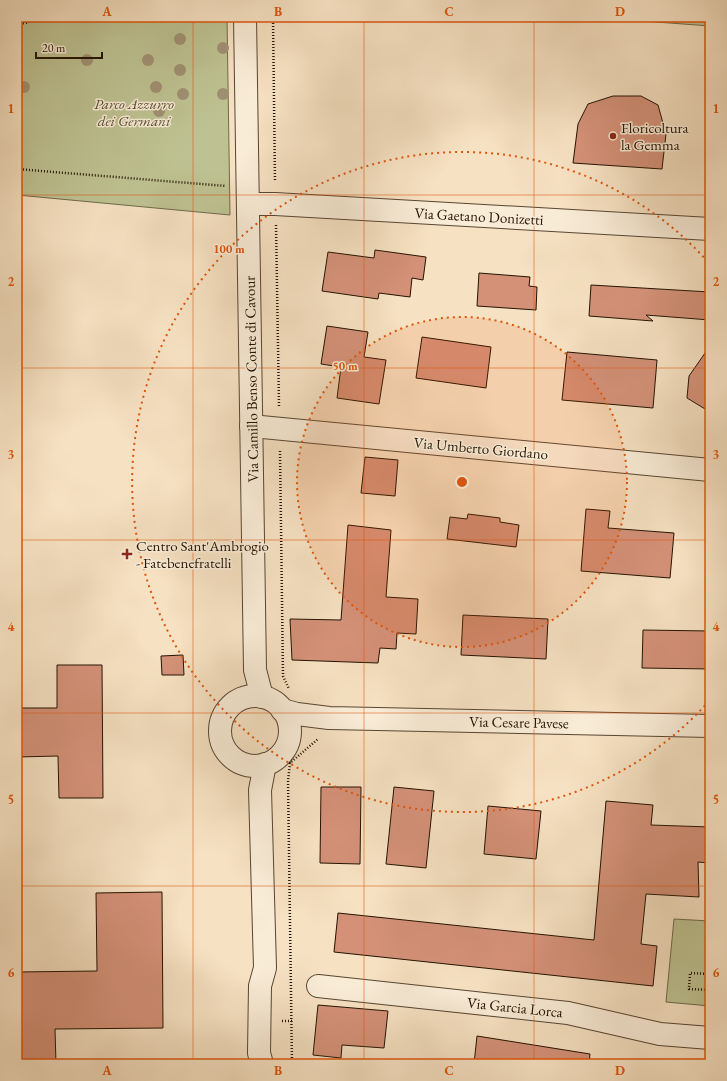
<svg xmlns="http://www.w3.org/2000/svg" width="727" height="1081" font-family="'EB Garamond',serif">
<rect width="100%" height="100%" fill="#f6e1c2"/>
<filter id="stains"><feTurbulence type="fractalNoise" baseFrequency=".005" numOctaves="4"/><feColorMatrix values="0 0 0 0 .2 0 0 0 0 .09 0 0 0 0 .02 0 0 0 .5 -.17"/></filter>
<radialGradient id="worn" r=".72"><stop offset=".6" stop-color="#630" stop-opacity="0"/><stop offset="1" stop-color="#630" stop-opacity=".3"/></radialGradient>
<!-- green -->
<g fill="#bec292" stroke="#706a4a">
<path d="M 17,17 L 227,17 L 230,215 L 17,195 Z"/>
<path d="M 589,17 L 710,17 L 710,26 Z"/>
<path d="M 674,919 L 710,921 L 710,1006 L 666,1002 Z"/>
</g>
<!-- building -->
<g fill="#d49178" stroke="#231302">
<path d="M 613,96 L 641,96 L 658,105 L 666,134 L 662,169 L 573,163 L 578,124 L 588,104 Z"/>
<path d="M 375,250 L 426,257 L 423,280 L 412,278 L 410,297 L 379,293 L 378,299 L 322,291 L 328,252 L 374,258 Z"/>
<path d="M 479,273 L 530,277 L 529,286 L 537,287 L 536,310 L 477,306 Z"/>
<path d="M 591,285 L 710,292 L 710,320 L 646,315 L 653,321 L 589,316 Z"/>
<path d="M 327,326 L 368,332 L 364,357 L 386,360 L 379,404 L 337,398 L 341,367 L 321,364 Z"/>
<path d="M 422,337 L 491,347 L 486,388 L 416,378 Z"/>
<path d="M 710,346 L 710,412 L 687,398 L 689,376 Z"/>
<path d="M 567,352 L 657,360 L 653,408 L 562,400 Z"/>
<path d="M 365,457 L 398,460 L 395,496 L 361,493 Z"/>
<path d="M 586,509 L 610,511 L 608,528 L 674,533 L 670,578 L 581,571 Z"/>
<path d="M 468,514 L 500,518 L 500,522 L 519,525 L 516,547 L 447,539 L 450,517 L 467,519 Z"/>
<path d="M 348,525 L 391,530 L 386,597 L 418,599 L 416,634 L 397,633 L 396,649 L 380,648 L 378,663 L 292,660 L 290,619 L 341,620 Z"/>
<path d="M 463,615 L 548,619 L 546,659 L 461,655 Z"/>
<path d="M 643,630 L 710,631 L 710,669 L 642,668 Z"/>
<path d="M 183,655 L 184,675 L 162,675 L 161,656 Z"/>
<path d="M 57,665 L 102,665 L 103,798 L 59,798 L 58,756 L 17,757 L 17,708 L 57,708 Z"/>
<path d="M 321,787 L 361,787 L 360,864 L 320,863 Z"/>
<path d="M 394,787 L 434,791 L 426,868 L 386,864 Z"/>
<path d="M 606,801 L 653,805 L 651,825 L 710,827 L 710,863 L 698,862 L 699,897 L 646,894 L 641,944 L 657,946 L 653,986 L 334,952 L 338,913 L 594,940 Z"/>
<path d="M 488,806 L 541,811 L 536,859 L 484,854 Z"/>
<path d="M 162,892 L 163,1028 L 55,1029 L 56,1064 L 17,1064 L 17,972 L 97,971 L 96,893 Z"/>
<path d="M 318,1005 L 388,1011 L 384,1048 L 342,1045 L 341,1058 L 313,1055 Z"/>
<path d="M 477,1036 L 590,1054 L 589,1064 L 474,1064 Z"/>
</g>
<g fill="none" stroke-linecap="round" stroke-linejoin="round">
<!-- minor casing -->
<g stroke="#584632" stroke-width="24">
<g id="minor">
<path d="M 245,17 L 255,670 L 262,697"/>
<path d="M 248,204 L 275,204 L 710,229"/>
<path d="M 251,426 L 710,470"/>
<circle cx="255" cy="731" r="35"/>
<path d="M 282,710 L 297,714 L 329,718 L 710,726"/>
<path d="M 318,986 L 568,1013 L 660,1034 L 710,1038"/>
<path d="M 262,1064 L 259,1053 L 260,986 L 265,968 L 260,790 L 265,764"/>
</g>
</g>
<!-- path -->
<g stroke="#231302" stroke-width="2.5" stroke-dasharray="1 2" stroke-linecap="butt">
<path d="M 273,17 L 275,182"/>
<path d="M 17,24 L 26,23 L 37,17"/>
<path d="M 17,169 L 226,186"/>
<path d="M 276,225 L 279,406"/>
<path d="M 280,451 L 283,676 L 289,689"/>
<path d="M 290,763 L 299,736"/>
<path d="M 710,974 L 690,973 L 689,989 L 710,990"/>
<path d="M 282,1021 L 292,1021"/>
<path d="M 292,1064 L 288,781 L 290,763 L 318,739"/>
</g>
<!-- minor -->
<use href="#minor" stroke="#f9ecd7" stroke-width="22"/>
</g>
<!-- trees -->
<g fill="#a09174">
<circle cx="180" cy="39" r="6"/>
<circle cx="223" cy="48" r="6"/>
<circle cx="87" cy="60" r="6"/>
<circle cx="148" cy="60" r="6"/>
<circle cx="180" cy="70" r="6"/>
<circle cx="24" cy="87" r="6"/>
<circle cx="156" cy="87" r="6"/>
<circle cx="183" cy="94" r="6"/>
<circle cx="223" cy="94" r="6"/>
<circle cx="159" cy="111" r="6"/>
</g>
<!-- grid -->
<path fill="none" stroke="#de560c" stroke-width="1" stroke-opacity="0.55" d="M 193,17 L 193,1064M 364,17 L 364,1064M 534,17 L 534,1064M 17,195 L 710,195M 17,368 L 710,368M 17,540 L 710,540M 17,713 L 710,713M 17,886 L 710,886"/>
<!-- distance rings -->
<circle cx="462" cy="482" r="165" fill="#de560c" fill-opacity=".12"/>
<g fill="none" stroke="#de560c" stroke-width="2" stroke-dasharray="2 4">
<circle cx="462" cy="482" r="165"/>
<path d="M709 701A330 330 0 1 1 709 263"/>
</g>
<!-- markers -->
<g fill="#8f2418" stroke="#f9ecd7" stroke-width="1.5">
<circle cx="613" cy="136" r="4"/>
<path d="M125 548h4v4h4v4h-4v4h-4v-4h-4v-4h4z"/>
</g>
<g text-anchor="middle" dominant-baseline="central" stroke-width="3" stroke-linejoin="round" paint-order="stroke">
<!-- park labels -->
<g font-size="15" font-style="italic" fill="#595034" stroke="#f9ecd7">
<text x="134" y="103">Parco Azzurro<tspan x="134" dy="17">dei Germani</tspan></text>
</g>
<!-- poi labels -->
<g font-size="15" fill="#231302" stroke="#f9ecd7" text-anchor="start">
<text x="621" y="127">Floricoltura<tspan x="621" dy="17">la Gemma</tspan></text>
<text x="136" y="545">Centro Sant'Ambrogio<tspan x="136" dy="17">- Fatebenefratelli</tspan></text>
</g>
<!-- street labels -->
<g font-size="15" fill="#231302" stroke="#f9ecd7">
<text transform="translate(479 216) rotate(3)">Via Gaetano Donizetti</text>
<text transform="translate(251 379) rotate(-91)">Via Camillo Benso Conte di Cavour</text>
<text transform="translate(481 448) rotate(5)">Via Umberto Giordano</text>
<text transform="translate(519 722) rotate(1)">Via Cesare Pavese</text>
<text transform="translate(515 1007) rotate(6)">Via Garcia Lorca</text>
</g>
</g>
<circle cx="462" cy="482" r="6" fill="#de560c" stroke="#f9ecd7" stroke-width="2"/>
<g font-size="12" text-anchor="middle" font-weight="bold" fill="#de560c" stroke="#f9ecd7" stroke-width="3" stroke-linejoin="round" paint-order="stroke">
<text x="229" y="253">100 m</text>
<text x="345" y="370">50 m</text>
</g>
<!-- margin -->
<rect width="727" height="1081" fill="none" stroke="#f6e1c2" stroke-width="44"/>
<!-- scale -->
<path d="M36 52v6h66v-6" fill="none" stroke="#231302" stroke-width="2"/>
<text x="42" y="52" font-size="12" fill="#231302" stroke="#f9ecd7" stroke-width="3" paint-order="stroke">20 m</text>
<rect x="22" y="22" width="683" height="1037" fill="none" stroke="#de560c" stroke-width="1.5"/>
<g font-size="13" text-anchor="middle" font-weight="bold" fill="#de560c">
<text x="107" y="16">A</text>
<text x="278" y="16">B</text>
<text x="449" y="16">C</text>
<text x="620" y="16">D</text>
<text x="11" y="113">1</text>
<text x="716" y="113">1</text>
<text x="11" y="286">2</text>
<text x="716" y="286">2</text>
<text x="11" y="459">3</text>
<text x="716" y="459">3</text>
<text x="11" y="631">4</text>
<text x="716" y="631">4</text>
<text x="11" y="804">5</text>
<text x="716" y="804">5</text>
<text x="11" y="977">6</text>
<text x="716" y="977">6</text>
<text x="107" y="1075">A</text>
<text x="278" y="1075">B</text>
<text x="449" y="1075">C</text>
<text x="620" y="1075">D</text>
</g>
<rect width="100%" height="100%" filter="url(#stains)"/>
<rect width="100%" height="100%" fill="url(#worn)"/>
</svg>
